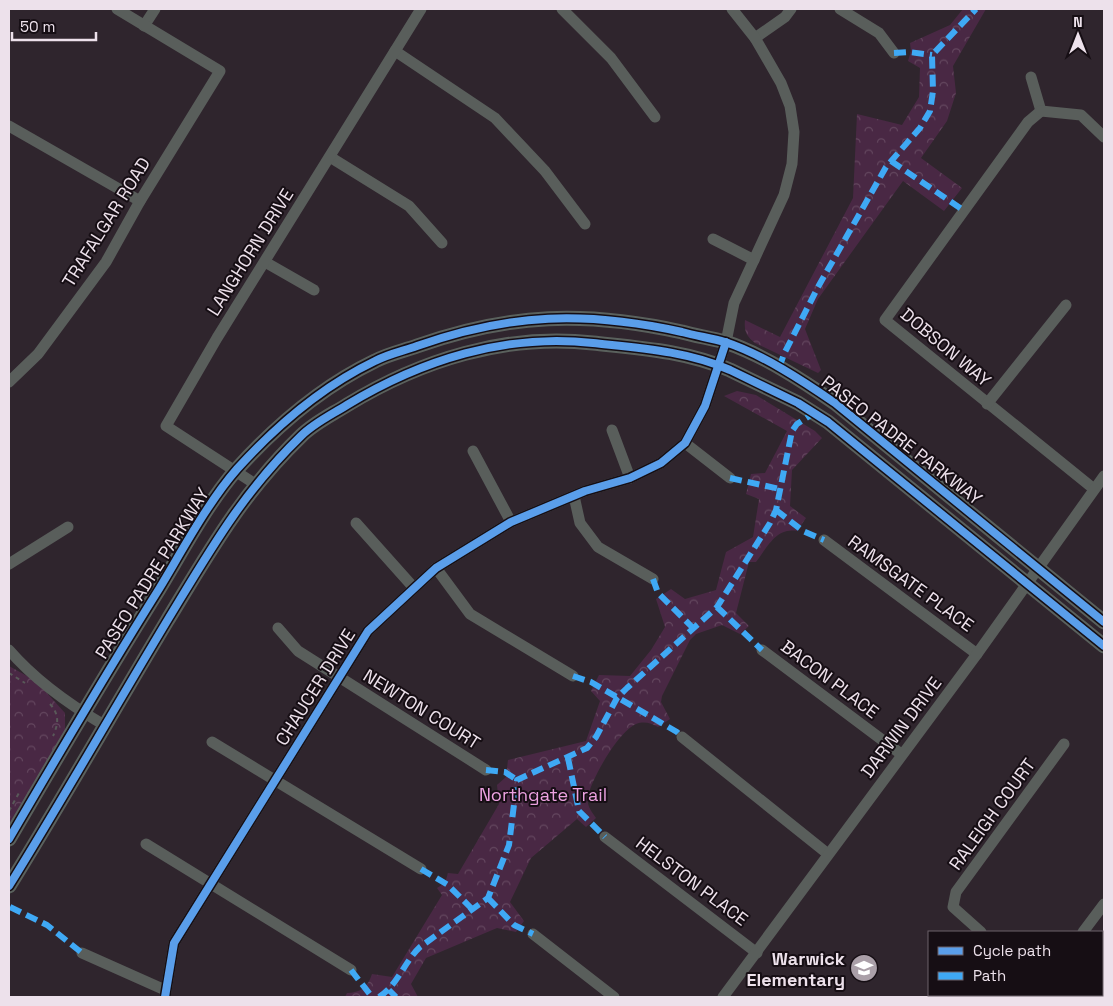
<svg xmlns="http://www.w3.org/2000/svg" width="1113" height="1006" font-family="'Space Grotesk',sans-serif">
<defs>
<pattern id="park-crowns" width="20" height="18" patternUnits="userSpaceOnUse" patternTransform="scale(1.25)"><rect width="20" height="18" fill="#492844"/><path d="M2 6a3 3 0 1 1 6 0M12 15a3 3 0 1 1 6 0" fill="none" stroke="#64475f"/></pattern>
</defs>
<rect width="100%" height="100%" fill="#2f252d"/>
<!-- park -->
<g fill="url(#park-crowns)">
<path d="M 963,9 L 986,9 L 953,66 L 956,93 L 947,121 L 921,158 L 962,188 L 944,211 L 903,181 L 818,299 L 805,329 L 821,370 L 818,373 L 755,343 C 746,336 744,331 745,320 L 780,337 L 853,198 L 857,114 L 902,125 L 919,97 L 920,68 L 908,61 L 911,51 L 910,43 L 950,25 Z"/>
<path d="M 737,391 L 756,395 L 815,431 L 822,438 L 792,470 L 790,506 L 806,518 L 797,531 C 776,527 767,548 756,562 L 749,562 L 736,613 L 749,626 L 740,634 L 722,625 L 696,634 L 690,640 L 662,696 L 661,702 L 670,719 L 658,727 C 651,723 644,721 636,724 C 619,731 591,779 588,797 C 586,805 592,812 596,818 L 586,827 L 577,819 L 531,858 L 510,902 L 524,921 L 516,932 L 497,928 L 426,958 L 411,984 L 418,997 L 345,997 L 347,993 C 360,993 368,987 372,974 L 392,977 L 442,895 L 437,888 L 445,883 L 448,873 L 458,874 L 499,804 L 497,785 L 506,777 L 508,760 L 586,741 L 600,701 L 591,691 L 599,675 L 630,676 L 651,650 L 665,627 L 656,599 L 671,589 L 685,599 L 716,590 L 726,552 L 753,537 L 759,499 L 746,494 L 751,474 L 765,473 L 787,431 L 724,396 Z"/>
<path d="M 9,666 L 36,681 L 65,713 L 65,738 L 9,831 Z"/>
</g>
<g fill="none" stroke-linecap="round" stroke-linejoin="round">
<!-- path -->
<g stroke="#595959" stroke-width="2" stroke-dasharray="4 4" stroke-linecap="butt">
<path d="M 9,673 L 25,683"/>
<path d="M 50,704 C 59,714 59,723 53,736"/>
<path d="M 9,811 L 20,791"/>
</g>
<!-- street -->
<g stroke="#595e5b" stroke-width="11">
<path d="M 562,9 L 611,58 L 655,117"/>
<path d="M 840,9 L 879,33 L 894,53"/>
<path d="M 144,26 L 155,9"/>
<path d="M 755,38 L 785,17 L 791,9"/>
<path d="M 395,51 L 495,118 L 545,171 L 585,224"/>
<path d="M 1031,77 L 1041,111"/>
<path d="M 1041,111 L 1028,122 L 885,320 L 1094,489"/>
<path d="M 1041,111 L 1081,115 L 1104,137"/>
<path d="M 9,126 L 140,201"/>
<path d="M 330,157 L 409,206 L 442,243"/>
<path d="M 713,239 L 754,260"/>
<path d="M 265,262 L 314,290"/>
<path d="M 9,382 L 38,354 L 106,262 L 140,201 L 220,71 L 117,9"/>
<path d="M 987,404 L 1066,305"/>
<path d="M 612,430 L 630,478"/>
<path d="M 685,443 L 730,478"/>
<path d="M 473,451 L 511,522"/>
<path d="M 255,484 L 166,426 L 217,338 L 421,9"/>
<path d="M 574,496 L 580,523 L 598,547 L 653,579"/>
<path d="M 356,523 L 414,588"/>
<path d="M 824,540 L 977,654"/>
<path d="M 9,564 L 68,527"/>
<path d="M 436,568 L 470,614 L 573,676"/>
<path d="M 278,628 L 298,651 L 486,770"/>
<path d="M 9,650 C 35,680 70,705 104,725"/>
<path d="M 762,650 L 901,754"/>
<path d="M 682,737 L 828,854"/>
<path d="M 212,742 L 421,869"/>
<path d="M 605,837 L 757,953"/>
<path d="M 146,844 L 351,970"/>
<path d="M 981,932 L 953,907 L 956,892 L 1064,744"/>
<path d="M 1083,932 L 1104,904"/>
<path d="M 533,934 L 614,997"/>
<path d="M 82,953 L 165,990"/>
<path d="M 1049,995 L 1051,997"/>
<path d="M 165,997 L 174,943 L 368,631 L 436,568 L 511,522 L 585,491 L 630,478 L 661,463 L 685,443 L 705,406 L 726,342 L 734,303 L 784,195 L 792,164 L 794,132 L 790,106 L 781,83 L 755,38 L 732,9"/>
<path d="M 723,997 L 977,654 L 1104,476"/>
</g>
<!-- secondary -->
<g stroke="#5a615d" stroke-width="15">
<path d="M 9,839 C 58,755 107,672 159,589 C 182,551 208,502 237,469 C 276,426 323,386 375,361 C 388,354 403,351 417,346 C 510,313 586,311 682,332 C 696,336 711,338 725,342 C 762,354 803,381 835,403 L 1104,622"/>
<path d="M 9,886 C 63,799 114,709 167,621 C 209,552 242,493 301,436 C 314,423 331,415 347,405 C 421,360 506,333 593,343 C 639,348 687,351 730,370 L 798,403 L 828,422 L 1104,646"/>
</g>
<!-- quiet -->
<g stroke="#3fa9f5" stroke-width="6" stroke-dasharray="12 6" stroke-linecap="butt">
<path d="M 894,53 L 909,52 L 932,55"/>
<path d="M 891,161 L 963,210"/>
<path d="M 779,368 L 784,354 L 818,287 L 886,167 L 920,128 L 930,111 L 933,91 L 932,55 L 976,9"/>
<path d="M 730,478 L 780,489"/>
<path d="M 776,510 L 803,531 L 824,540"/>
<path d="M 653,579 L 658,593 L 692,627"/>
<path d="M 717,607 L 762,650"/>
<path d="M 573,676 L 591,682 L 677,732 L 682,737"/>
<path d="M 568,758 L 579,811 L 605,837"/>
<path d="M 486,770 L 505,772 L 517,780"/>
<path d="M 421,869 L 448,885 L 472,909"/>
<path d="M 488,898 L 514,925 L 533,934"/>
<path d="M 10,907 L 47,925 L 82,953"/>
<path d="M 351,970 L 372,997"/>
<path d="M 389,990 L 396,997"/>
<path d="M 379,997 C 398,985 404,962 420,947 L 488,898 L 509,845 L 517,780 L 587,748 L 596,737 L 617,698 L 627,688 L 717,607 L 770,523 L 776,510 L 792,431 L 797,424 L 814,413"/>
</g>
<!-- cycleway casing -->
<g stroke="#160e14" stroke-width="11">
<g id="cycleway">
<path d="M 9,839 C 58,755 107,672 159,589 C 182,551 208,502 237,469 C 276,426 323,386 375,361 C 388,354 403,351 417,346 C 510,313 586,311 682,332 C 696,336 711,338 725,342 C 762,354 803,381 835,403 L 1104,622"/>
<path d="M 9,886 C 63,799 114,709 167,621 C 209,552 242,493 301,436 C 314,423 331,415 347,405 C 421,360 506,333 593,343 C 639,348 687,351 730,370 L 798,403 L 828,422 L 1104,646"/>
<path d="M 165,997 L 174,943 L 368,631 L 436,568 L 511,522 L 585,491 L 630,478 L 661,463 L 685,443 L 705,406 L 726,342"/>
</g>
</g>
<!-- cycleway -->
<use href="#cycleway" stroke="#5a9eea" stroke-width="8"/>
</g>
<!-- icons -->
<defs>
<g id="school-disc" transform="scale(1.4375)"><circle r="9.5" fill="#aa9fa8" stroke="#160e14"/><path d="M0-5L7-2L0 1L-7-2ZM-4 1L0 2.5L4 1V4Q0 6-4 4Z" fill="#fff"/></g>
</defs>
<g fill-rule="evenodd">
<use href="#school-disc" x="864" y="968"/>
</g>
<g text-anchor="middle" dominant-baseline="central" stroke-width="4" stroke-linejoin="round" paint-order="stroke">
<!-- street labels -->
<g font-size="18" fill="#ede1eb" stroke="#160e14">
<text transform="translate(106 222) rotate(-58)">TRAFALGAR ROAD</text>
<text transform="translate(250 252) rotate(-58)">LANGHORN DRIVE</text>
<text transform="translate(946 347) rotate(40)">DOBSON WAY</text>
<text transform="translate(902 440) rotate(38)">PASEO PADRE PARKWAY</text>
<text transform="translate(152 573) rotate(-58)">PASEO PADRE PARKWAY</text>
<text transform="translate(911 583) rotate(36)">RAMSGATE PLACE</text>
<text transform="translate(830 679) rotate(37)">BACON PLACE</text>
<text transform="translate(315 687) rotate(-58)">CHAUCER DRIVE</text>
<text transform="translate(422 709) rotate(32)">NEWTON COURT</text>
<text transform="translate(901 727) rotate(-53)">DARWIN DRIVE</text>
<text transform="translate(992 814) rotate(-54)">RALEIGH COURT</text>
<text transform="translate(692 881) rotate(37)">HELSTON PLACE</text>
</g>
<!-- park labels -->
<g font-size="18" fill="#eca1e0" stroke="#160e14">
<text x="543" y="794">Northgate Trail</text>
</g>
<!-- poi labels -->
<g font-size="18" font-weight="bold" fill="#ede1eb" stroke="#160e14" text-anchor="end">
<text x="845" y="958">Warwick<tspan x="845" dy="21">Elementary</tspan></text>
</g>
</g>
<!-- border -->
<rect width="1113" height="1006" fill="none" stroke="#ede1eb" stroke-width="20"/>
<!-- legend -->
<rect x="928" y="931" width="175" height="65" fill="#160e14" stroke="#6c626a"/>
<rect x="938" y="947" width="25" height="8" fill="#5a9eea" stroke="#6c626a"/>
<text x="973" y="956" font-size="15" fill="#ede1eb">Cycle path</text>
<rect x="938" y="972" width="25" height="8" fill="#3fa9f5" stroke="#6c626a"/>
<text x="973" y="981" font-size="15" fill="#ede1eb">Path</text>
<!-- north arrow -->
<g transform="translate(1078 35)" stroke="#160e14" stroke-width="4" paint-order="stroke">
<path d="M0-4L9 19L0 12L-9 19Z" fill="#ede1eb"/>
<text y="-8" font-size="14" font-weight="bold" text-anchor="middle" fill="#ede1eb">N</text>
</g>
<!-- scale -->
<path d="M12 32v8h84v-8" fill="none" stroke="#ede1eb" stroke-width="2.5"/>
<text x="20" y="32" font-size="15" fill="#ede1eb" stroke="#160e14" stroke-width="4" paint-order="stroke">50 m</text>
</svg>
